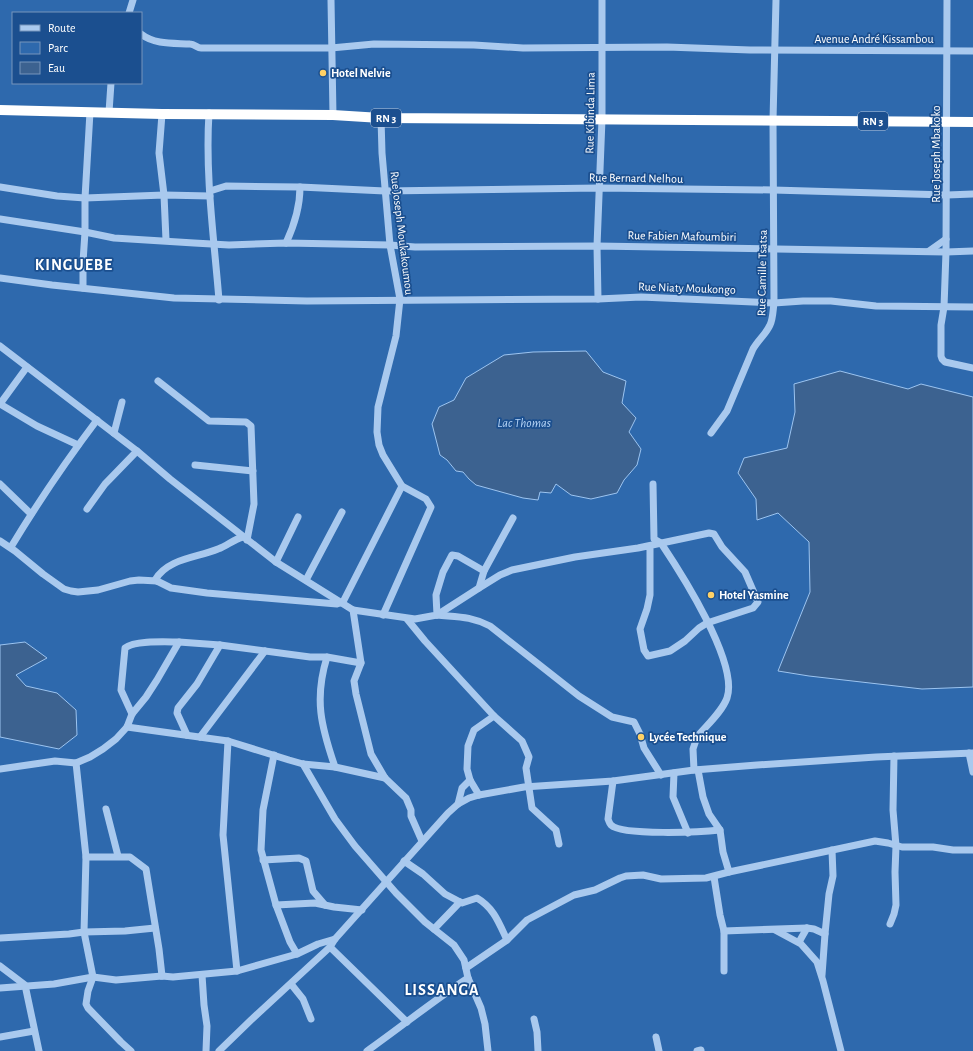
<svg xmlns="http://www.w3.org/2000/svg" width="973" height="1051" font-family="'Alegreya Sans',sans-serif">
<rect width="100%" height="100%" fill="#1b4f8f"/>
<!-- green -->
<path fill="#2e69ad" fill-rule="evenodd" d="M 0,0 L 973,0 L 973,1051 L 0,1051 ZM 13,13 L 141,13 L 141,83 L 13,83 Z"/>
<!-- water -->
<g fill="#3c6290" stroke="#9cc4f0">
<path d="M 586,351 L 603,372 L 626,381 L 622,403 L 636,418 L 629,432 L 641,449 L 637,465 L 624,480 L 617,493 L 591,499 L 571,495 L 556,484 L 551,493 L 540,492 L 538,500 L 523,498 L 476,485 L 469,479 L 463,472 L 456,471 L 447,460 L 440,455 L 432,424 L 439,407 L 454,400 L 466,378 L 504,355 L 533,352 Z"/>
<path d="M 840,371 L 908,389 L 921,384 L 973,397 L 973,687 L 922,689 L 809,676 L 778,671 L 810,592 L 809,542 L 778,513 L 757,520 L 756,499 L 738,473 L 744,458 L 787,448 L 795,412 L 794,384 Z"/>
<path d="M 25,642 L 47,658 L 16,675 L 26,686 L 57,693 L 76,710 L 77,735 L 59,749 L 0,737 L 0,645 Z"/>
</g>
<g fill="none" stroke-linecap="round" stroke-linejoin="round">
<!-- minor -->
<g stroke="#a9c9ee" stroke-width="7">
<path d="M 331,0 L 333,115"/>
<path d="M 947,0 L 946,252 L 944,307 L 941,325 L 941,356 L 942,359 L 945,362 L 973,368"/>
<path d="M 129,13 L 133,0"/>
<path d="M 141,34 C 155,45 174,43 190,44 C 195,44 197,48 201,48 L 331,48 L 374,44 L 474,45 L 523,48 L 667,47 L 750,50 L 973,51"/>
<path d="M 109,112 L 111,83"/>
<path d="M 209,113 C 205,175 214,238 219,300"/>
<path d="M 162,114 L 159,153 L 164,195 L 166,240"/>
<path d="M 381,118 L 382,153 L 390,245 L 400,299 L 396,336 L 378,407 L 377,432 L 379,445 L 383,455 L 402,486 L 426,499 L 431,507 L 383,615"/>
<path d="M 0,187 L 57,196 L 85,198 L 164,195 L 210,196"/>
<path d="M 210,191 L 226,186 L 300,187 L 385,191 L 599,188 L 773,190 L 947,195 L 973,194"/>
<path d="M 0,219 L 85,232 L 114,238 L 194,243 L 229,245 L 286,243 L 390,245 L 415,247 L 597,246 L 946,252 L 973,251"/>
<path d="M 286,243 C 294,226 300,205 300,187"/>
<path d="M 929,251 L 946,239"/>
<path d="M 0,278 L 52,285 L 174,298 L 307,301 L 598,299 L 641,297 L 774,303 L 803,301 L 831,301 L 876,306 L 973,307"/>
<path d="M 83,288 L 83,262 L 85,232 L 85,198 L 90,112"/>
<path d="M 598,299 L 597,246 L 602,119 L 602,0"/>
<path d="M 0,346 L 137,451 L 170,479 L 276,562 L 353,610 L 361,663 L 354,681 L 356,694 L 371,754 L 385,778 L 406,798 L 411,810 L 411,816 L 422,841"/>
<path d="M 158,381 L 209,421 L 246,422 L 251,426 L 254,504 L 247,540"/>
<path d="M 0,404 L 37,426 L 78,445"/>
<path d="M 0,404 L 27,367"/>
<path d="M 114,433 L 122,402"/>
<path d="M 711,433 L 727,411 L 753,349 C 758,340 766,334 770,325 C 773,319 773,310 774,303 L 773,120 L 776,0"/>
<path d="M 195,465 L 253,471"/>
<path d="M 0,484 L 31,514"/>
<path d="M 653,484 L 654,539 L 661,543 C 681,573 739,663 727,698 C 722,712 706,726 697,737 L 693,749 L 694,770"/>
<path d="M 87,509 L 105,484 L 137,451"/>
<path d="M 0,541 L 15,551 L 43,574 L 64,589 L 71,591 L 78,592 L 98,590 L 130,581 L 139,580 L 157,581 L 171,588 L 207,593 L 337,604 L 343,602 L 402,486"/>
<path d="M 11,547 C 37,504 66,461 97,420"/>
<path d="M 276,562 L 298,517"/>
<path d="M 306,580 L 342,512"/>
<path d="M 157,581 L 155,580 C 168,558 197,558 218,549 C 227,546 234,539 243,537"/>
<path d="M 479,588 L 500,575 L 512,570 L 575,557 L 638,548 L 709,533 L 714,534 L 722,547 L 745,572 L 758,602 L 753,608 L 707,623 L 699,628 L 685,641 L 670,651 L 648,656 L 644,650 L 640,629 L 647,609 L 650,595 L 650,546"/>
<path d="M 353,610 L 415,619 L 437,615 L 436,595 L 443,572 L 452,555 L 458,556 L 484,571"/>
<path d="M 437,615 C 458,617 471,616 490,626 L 579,696 L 612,717 L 634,722 L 640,734 L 644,748 L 661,775"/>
<path d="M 437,615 L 479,588 L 484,571 L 513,518"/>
<path d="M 407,619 L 425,641 L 494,716 L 522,741 L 529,757 L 526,768 L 532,808 L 556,830 L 559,844"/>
<path d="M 327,657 C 314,699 321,726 335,767"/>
<path d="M 132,714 L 121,690 L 125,648 C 135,640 167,642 179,642"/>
<path d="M 127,727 L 228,741 L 289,760 L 303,764 L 335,767 L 385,778"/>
<path d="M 187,735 L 177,713 L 178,708 L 197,684 L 220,645"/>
<path d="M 200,737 L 265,651"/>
<path d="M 228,741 L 223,835 L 237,971"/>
<path d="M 969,753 L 973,772"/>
<path d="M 274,755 L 263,810 L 261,850 L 276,905 L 290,942 L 297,954"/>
<path d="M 76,763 L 86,857 L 84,932 L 93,977 L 88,991 L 86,1004 L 88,1008 L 121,1042 L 131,1051"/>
<path d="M 303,764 L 335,819 L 355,846 L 396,893 L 425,922 L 454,945 L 464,960 L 468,978 L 481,1008 L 485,1024 L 488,1051"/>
<path d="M 0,769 L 55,761 L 76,763 L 90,757 L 103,749 L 116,739 L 127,727 L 132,714 L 146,697 L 157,680 L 179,642 L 220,645 L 310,657 L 327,657 L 361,663"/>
<path d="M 698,770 L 703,797 L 709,814 L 720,830 L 723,852 L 729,872 L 875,841 L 888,843 L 902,847 L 933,847 L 953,850 L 973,850"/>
<path d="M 674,773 L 673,797 L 688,833"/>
<path d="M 613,781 L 608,819 C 609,821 609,823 611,825 C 622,836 703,832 720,830"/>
<path d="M 479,795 L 470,780 L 467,769 L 468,746 L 474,730 L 494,716"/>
<path d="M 458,804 L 462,788 L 470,780"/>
<path d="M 106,809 L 118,856"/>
<path d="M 86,857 L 130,857 L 146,869 L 159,949 L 162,976"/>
<path d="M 263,860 L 299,858 L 306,861 L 313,891 L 325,905"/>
<path d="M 404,861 L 423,874 L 445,894 L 462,903 L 477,898 C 494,908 499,923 507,940"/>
<path d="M 714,877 L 720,915 L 724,931 L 724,971"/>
<path d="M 276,905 L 315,903 L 334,907 L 362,910"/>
<path d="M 890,924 L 894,914 L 896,905 L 895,872 L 896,846 L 893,810 L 894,756"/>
<path d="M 434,929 L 460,902"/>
<path d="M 775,930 L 801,944 L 817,962 L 823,981 L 841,1051"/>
<path d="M 724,931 L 807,928 L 814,929 L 825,934"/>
<path d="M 0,938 L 69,934 L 84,932 L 125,931 L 155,928"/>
<path d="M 799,942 L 807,928"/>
<path d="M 330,947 L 407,1022"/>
<path d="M 0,966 L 25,985 L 39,1051"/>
<path d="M 466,968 L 507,940 L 527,920 L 574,895 L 595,890 L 620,878 L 626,876 L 643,875 L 661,879 L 706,878 L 729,872"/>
<path d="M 202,975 L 204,1005 L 207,1026 L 206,1051"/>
<path d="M 822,975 L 825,934 L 829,894 L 833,876 L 832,850"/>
<path d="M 291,984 L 303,999 L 311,1019"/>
<path d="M 0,988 L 54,984 L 93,977 L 116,980 L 162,976 L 173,977 L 237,971 L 297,954 L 318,944 L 335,939"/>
<path d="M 534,1019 L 537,1032 L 538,1051"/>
<path d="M 0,1037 L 34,1031"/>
<path d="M 656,1037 L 659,1051"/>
<path d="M 219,1051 L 251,1020 L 330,947 L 335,939 L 448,813 L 458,804 L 469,798 L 479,795 L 524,787 L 613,781 L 694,770 L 757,765 L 876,757 L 973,753"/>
<path d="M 367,1051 C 401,1027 433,1001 468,978"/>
<path d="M 697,1051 L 701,1050"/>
</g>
<!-- highway -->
<path stroke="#fff" stroke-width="10" d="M 0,110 L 162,114 L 333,115 L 381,118 L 973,122"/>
</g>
<!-- markers -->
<g fill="#ffd166" stroke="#1b4f8f" stroke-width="1.5">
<circle cx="323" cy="73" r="4"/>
<circle cx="711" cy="595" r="4"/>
<circle cx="641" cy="737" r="4"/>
</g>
<g text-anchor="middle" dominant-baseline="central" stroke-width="3.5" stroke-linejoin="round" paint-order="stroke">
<!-- shield labels -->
<g fill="#1b4f8f" stroke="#bbcadd" stroke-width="1">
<rect x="371" y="109" width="30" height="18" rx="3"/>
<rect x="858" y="112" width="30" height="18" rx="3"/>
</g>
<g font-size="11" font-weight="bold" fill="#fff">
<text x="386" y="118">RN 3</text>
<text x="873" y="121">RN 3</text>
</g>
<!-- street labels -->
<g font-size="12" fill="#fff" stroke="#1b4f8f">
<text x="874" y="39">Avenue André Kissambou</text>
<text transform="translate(590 113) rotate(-89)">Rue Kibinda Lima</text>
<text transform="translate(936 154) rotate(-90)">Rue Joseph Mbakoko</text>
<text transform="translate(636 178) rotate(1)">Rue Bernard Nelhou</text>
<text transform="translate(402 233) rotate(83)">Rue Joseph Moukakoumou</text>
<text transform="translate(682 236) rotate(1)">Rue Fabien Mafoumbiri</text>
<text transform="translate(762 273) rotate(-89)">Rue Camille Tsatsa</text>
<text transform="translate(687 288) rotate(2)">Rue Niaty Moukongo</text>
</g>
<!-- poi labels -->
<g font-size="12" font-weight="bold" fill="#fff" stroke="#1b4f8f" text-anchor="start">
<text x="331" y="73">Hotel Nelvie</text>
<text x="719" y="595">Hotel Yasmine</text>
<text x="649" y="737">Lycée Technique</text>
</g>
<!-- water labels -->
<g font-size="13" font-style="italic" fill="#b5d3f5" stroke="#1b4f8f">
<text x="524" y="423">Lac Thomas</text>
</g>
<!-- district labels -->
<g font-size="16" font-weight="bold" letter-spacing="1" fill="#fff" stroke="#1b4f8f">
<text x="74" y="265">KINGUEBE</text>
<text x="442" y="990">LISSANGA</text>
</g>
</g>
<!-- legend -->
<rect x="12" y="12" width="130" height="72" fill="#1b4f8f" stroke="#7695bc"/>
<rect x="20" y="25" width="20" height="6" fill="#a9c9ee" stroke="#7695bc"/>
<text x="48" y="32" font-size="12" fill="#ffffff">Route</text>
<rect x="20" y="42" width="20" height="12" fill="#2e69ad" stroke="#7695bc"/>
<text x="48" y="52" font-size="12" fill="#ffffff">Parc</text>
<rect x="20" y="62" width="20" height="12" fill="#3c6290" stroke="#7695bc"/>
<text x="48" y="72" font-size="12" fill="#ffffff">Eau</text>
</svg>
